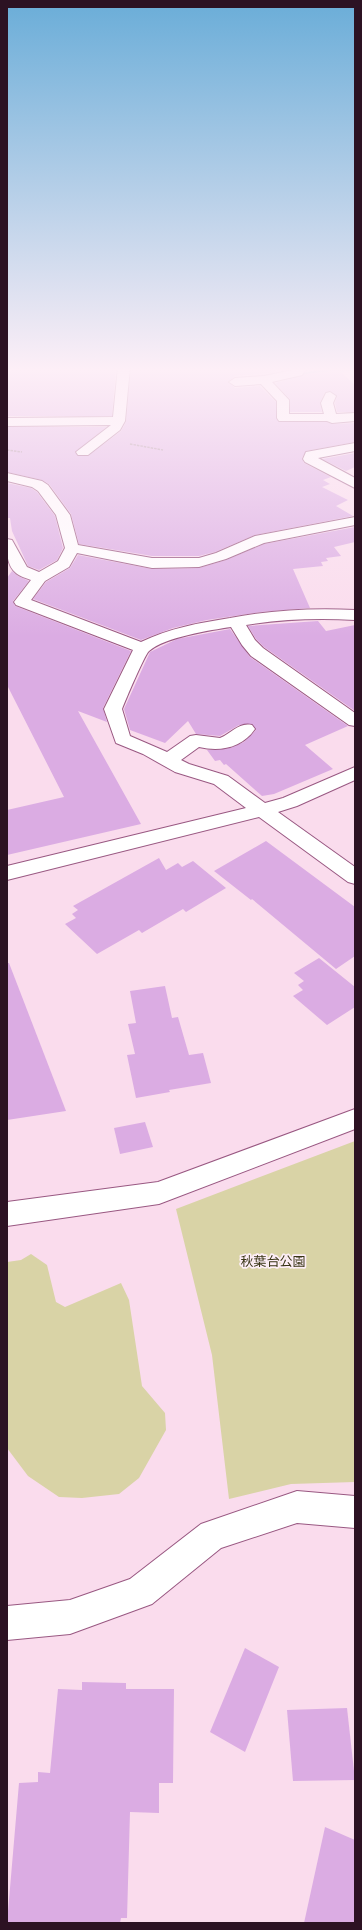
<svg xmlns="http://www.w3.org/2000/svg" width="362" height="1930" font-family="'PT Sans','Noto Sans JP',sans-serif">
<rect width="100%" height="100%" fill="#fadced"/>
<!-- green -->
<g fill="#d9d3a6">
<path d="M 355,1141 L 355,1482 L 291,1484 L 229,1499 L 212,1355 L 176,1209 Z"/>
<path d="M 31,1254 L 47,1265 L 56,1302 L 65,1307 L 121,1283 L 129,1300 L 142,1386 L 165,1413 L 166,1430 L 139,1478 L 119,1494 L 82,1498 L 59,1497 L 28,1476 L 7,1448 L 7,1262 L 21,1260 Z"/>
</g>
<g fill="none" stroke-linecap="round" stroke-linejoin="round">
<!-- stream -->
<path fill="#4ea3bf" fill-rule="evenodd" d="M 355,367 L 355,371 L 325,372 L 289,379 L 286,377 L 325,368 Z"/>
</g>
<!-- building -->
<g fill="#dbace3">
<path d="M 12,367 L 116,368 L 112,416 L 7,416 L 7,382 Z"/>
<path d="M 203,367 L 271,367 L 277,372 L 235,376 L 228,382 L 235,388 L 260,386 L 276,402 L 276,418 L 279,422 L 327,422 L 332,424 L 355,423 L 355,442 L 306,451 L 302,458 L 304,463 L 331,477 L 323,480 L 330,484 L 322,487 L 348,500 L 336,506 L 353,516 L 255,535 L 215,552 L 199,556 L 152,556 L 79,544 L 71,514 L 49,484 L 42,480 L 7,472 L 7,427 L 107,427 L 75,452 L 78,456 L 88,456 L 121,431 L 126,422 L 131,368 L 203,368 Z"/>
<path d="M 339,370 L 355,385 L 355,412 L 337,412 L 335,403 L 337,396 L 330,391 L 325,392 L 320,402 L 322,412 L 290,412 L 290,399 L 275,383 L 302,376 L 304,374 Z"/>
<path d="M 355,453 L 355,467 L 346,471 L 322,459 Z"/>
<path d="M 7,483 L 31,488 L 37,492 L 55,516 L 63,548 L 57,560 L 39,570 L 28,566 L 12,531 L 10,518 L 7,518 Z"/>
<path d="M 355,527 L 355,542 L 334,547 L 341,556 L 326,558 L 328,561 L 321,562 L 323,566 L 293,569 L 310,608 L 261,612 L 207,620 L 173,628 L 141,640 L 33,599 L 46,582 L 70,568 L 78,555 L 152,569 L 199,568 L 226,560 L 264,544 Z"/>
<path d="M 12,571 L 18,576 L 29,581 L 13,601 L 15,606 L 131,651 L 103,708 L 107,722 L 78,711 L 141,824 L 7,855 L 7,810 L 64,797 L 7,685 L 7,578 Z"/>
<path d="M 318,621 L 326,631 L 355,625 L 355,711 L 264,647 L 256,639 L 248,626 Z"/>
<path d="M 230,629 L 250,657 L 348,726 L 305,745 L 333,769 L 274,794 L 262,796 L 226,764 L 224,765 L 220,760 L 215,761 L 207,750 L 230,748 L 244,742 L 256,730 L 252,724 L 239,725 L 220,736 L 196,734 L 188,721 L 165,743 L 130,730 L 124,709 L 150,652 L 177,639 Z"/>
<path d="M 266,841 L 355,907 L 355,956 L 336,969 L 252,899 L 251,900 L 214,871 Z"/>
<path d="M 159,858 L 166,870 L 178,863 L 182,867 L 193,861 L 226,888 L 186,912 L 183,909 L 142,933 L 139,930 L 97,954 L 65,924 L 76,918 L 72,914 L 78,910 L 73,906 Z"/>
<path d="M 319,958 L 355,987 L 355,1007 L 327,1025 L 293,996 L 303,990 L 298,985 L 304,981 L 294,973 Z"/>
<path d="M 7,963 L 9,963 L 66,1111 L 7,1120 Z"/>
<path d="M 165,986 L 172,1018 L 178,1017 L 189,1055 L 203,1053 L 211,1083 L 169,1090 L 170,1092 L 136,1098 L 127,1055 L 135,1054 L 128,1024 L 136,1023 L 130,991 Z"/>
<path d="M 145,1122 L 153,1147 L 120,1154 L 114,1128 Z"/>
<path d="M 245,1648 L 279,1667 L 245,1752 L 210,1732 Z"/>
<path d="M 82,1682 L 126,1683 L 126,1689 L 174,1689 L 173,1783 L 159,1783 L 159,1813 L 130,1812 L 127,1918 L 121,1918 L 120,1923 L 7,1923 L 19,1783 L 38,1782 L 38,1772 L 50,1773 L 58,1689 L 82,1690 Z"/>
<path d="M 347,1708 L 355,1780 L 293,1781 L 287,1710 Z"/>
<path d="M 325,1827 L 355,1840 L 355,1923 L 304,1923 Z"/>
</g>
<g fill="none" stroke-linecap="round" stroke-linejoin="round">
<!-- minor casing -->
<g stroke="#995882" stroke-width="2">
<g id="minor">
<path d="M 118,367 L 130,367 L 125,421 L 120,430 L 88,455 L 78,455 L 76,452 L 111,425 L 7,426 L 7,418 L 113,417 Z"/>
<path d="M 295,367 L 307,367 L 302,375 L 272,382 L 289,400 L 289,414 L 324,414 L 321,403 L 326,393 L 330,392 L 336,396 L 333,403 L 336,414 L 355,413 L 355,421 L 332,423 L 327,421 L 279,421 L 277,418 L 277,401 L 261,384 L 235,386 L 229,382 L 235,378 L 264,376 L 293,370 Z"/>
<path d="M 355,443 L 355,451 L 318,458 L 355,478 L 355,488 L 305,462 L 303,459 L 306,452 Z"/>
<path d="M 7,473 L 42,481 L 48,485 L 70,515 L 78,545 L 152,558 L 199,558 L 216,553 L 255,536 L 355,517 L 355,525 L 264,543 L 226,559 L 199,567 L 152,568 L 77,553 L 69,567 L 45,581 L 31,600 L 141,642 C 170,628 199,623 230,618 C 272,610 312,608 355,610 L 355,620 C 318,618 283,619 246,625 L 255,640 L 263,648 L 355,713 L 355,726 L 349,725 L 251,656 L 242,645 L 231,627 C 211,630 165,637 149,651 C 144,656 126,699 122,709 L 130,736 L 167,752 L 190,736 L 196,735 L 220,738 C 232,733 239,722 252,725 L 255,729 C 242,748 220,752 199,747 L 181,760 L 189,764 L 228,776 L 265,803 L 283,798 L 355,767 L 355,780 L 297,806 L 278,812 L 355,867 L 355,884 L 348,882 L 259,817 L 7,880 L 7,866 L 246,808 L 214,784 L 175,772 L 143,754 L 116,743 L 104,709 L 133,650 L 16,605 L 14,602 L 31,580 C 26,578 19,576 16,573 C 6,565 7,550 7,539 L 12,540 L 27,567 L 39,572 L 58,561 L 65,548 L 56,515 L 38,491 L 32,487 L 7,481 Z"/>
<path d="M 355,1109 L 355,1129 L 159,1204 L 7,1226 L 7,1202 L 158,1182 Z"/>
<path d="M 297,1491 L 355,1496 L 355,1528 L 297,1523 L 221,1548 L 152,1604 L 70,1634 L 7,1640 L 7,1606 L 70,1600 L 130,1579 L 201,1524 Z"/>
</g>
</g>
<!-- path -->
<g stroke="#a38798" stroke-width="1.5" stroke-dasharray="2.5 1" stroke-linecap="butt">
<path d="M 130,444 L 163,450"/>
<path d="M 7,450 L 22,452"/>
</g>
<!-- minor -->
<use href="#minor" fill="#fff" fill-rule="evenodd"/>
</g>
<!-- sky -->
<linearGradient id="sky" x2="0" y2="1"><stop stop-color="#6aadd8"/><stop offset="0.58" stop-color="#fdeff7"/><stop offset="1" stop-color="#fdeff7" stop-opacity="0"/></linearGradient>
<rect width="362" height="637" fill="url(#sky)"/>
<g text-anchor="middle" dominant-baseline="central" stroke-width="3.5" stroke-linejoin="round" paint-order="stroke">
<!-- near-park labels -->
<g font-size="13" fill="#383414" stroke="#fdeef7">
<text x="273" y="1261">秋葉台公園</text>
</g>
</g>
<!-- border -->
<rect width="362" height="1930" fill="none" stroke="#2c1223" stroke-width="16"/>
</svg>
